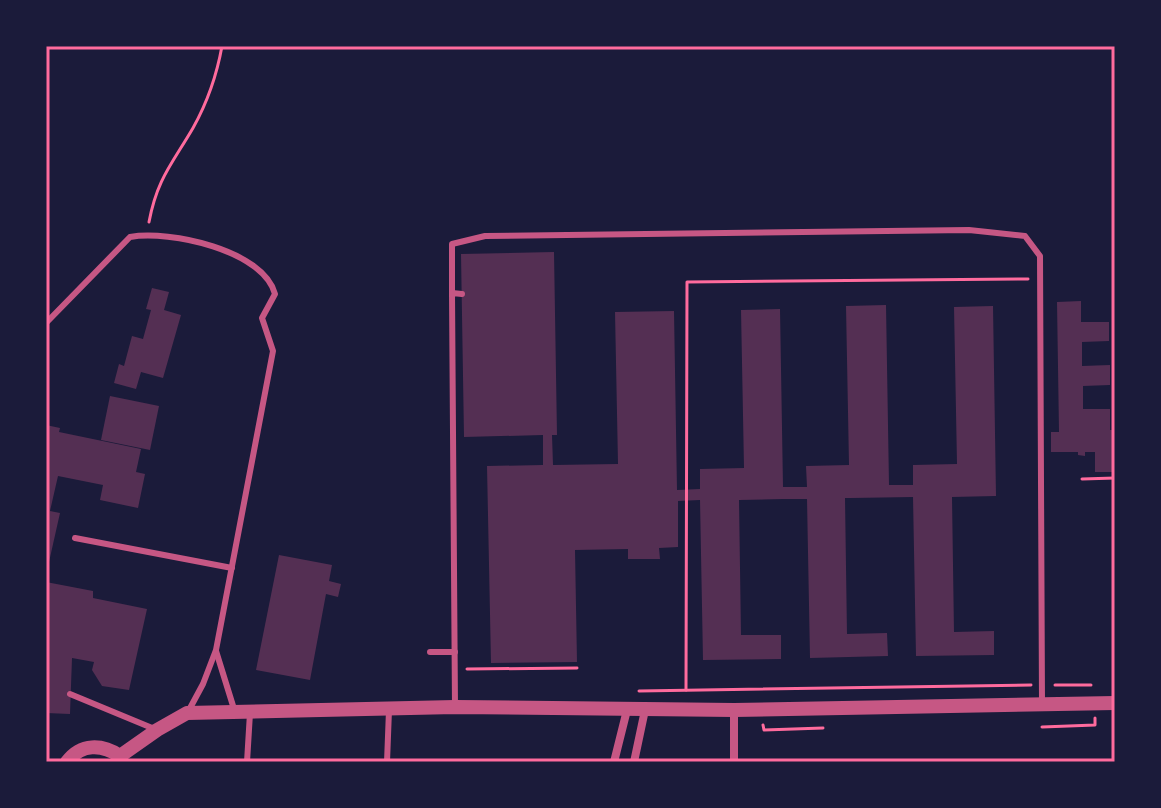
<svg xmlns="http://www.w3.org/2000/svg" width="1161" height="808" font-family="'IBM Plex Sans',sans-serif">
<rect width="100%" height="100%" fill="#1b1b3a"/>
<!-- building -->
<g fill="#542f53">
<path d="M 554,252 L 557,435 L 552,435 L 553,465 L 618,464 L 615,312 L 674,311 L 677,490 L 700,489 L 700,469 L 744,468 L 741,310 L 780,309 L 783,487 L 807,487 L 806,466 L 849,465 L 846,306 L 886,305 L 889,485 L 913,485 L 913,465 L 957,464 L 954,307 L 993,306 L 996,496 L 952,497 L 954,632 L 994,631 L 994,655 L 916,656 L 913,497 L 851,498 L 845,498 L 847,634 L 887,633 L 888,656 L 810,658 L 807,499 L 783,499 L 739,500 L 741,635 L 781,635 L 781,659 L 703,660 L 700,500 L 678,501 L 678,547 L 659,548 L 660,559 L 628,559 L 628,549 L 575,550 L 577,662 L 491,663 L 487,466 L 543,465 L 543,435 L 464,437 L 461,254 Z"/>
<path d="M 152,288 L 169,292 L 164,310 L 181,315 L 163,378 L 141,372 L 136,389 L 114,383 L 119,364 L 124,366 L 132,336 L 143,339 L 151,310 L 146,309 Z"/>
<path d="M 1081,301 L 1081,322 L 1109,322 L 1109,341 L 1082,342 L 1082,366 L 1110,365 L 1110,385 L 1083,386 L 1083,409 L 1110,409 L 1110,430 L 1115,430 L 1115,472 L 1095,472 L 1095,452 L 1085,452 L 1085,456 L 1078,455 L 1078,452 L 1051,452 L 1051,432 L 1059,432 L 1057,302 Z"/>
<path d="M 110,396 L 159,406 L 150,450 L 101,440 Z"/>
<path d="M 46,425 L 60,428 L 59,432 L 141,449 L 136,472 L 145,474 L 138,508 L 100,500 L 103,485 L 58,476 L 50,511 L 60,513 L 49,562 L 46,562 Z"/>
<path d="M 279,555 L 332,565 L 329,581 L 341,584 L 338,597 L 326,594 L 310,680 L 256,670 Z"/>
<path d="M 46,582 L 93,591 L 93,598 L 147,609 L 129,690 L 102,686 L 92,670 L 94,662 L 72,658 L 70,714 L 46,713 Z"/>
</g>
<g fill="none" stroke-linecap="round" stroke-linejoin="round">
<!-- path -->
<g stroke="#ff6b9d" stroke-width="3">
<path d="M 149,222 C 157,179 172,164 193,128 C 207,103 217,74 222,46"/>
<path d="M 1082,479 L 1115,478"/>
<path d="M 467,669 L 577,668"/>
<path d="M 1055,685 L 1091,685"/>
<path d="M 686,690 L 687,282 L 1028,279"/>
<path d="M 639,691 L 1031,685"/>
<path d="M 763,725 L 764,730 L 823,728"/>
<path d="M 1042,727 L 1095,725 L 1095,718"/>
</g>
<!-- service -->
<g stroke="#c65784" stroke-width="6">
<path d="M 452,293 L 452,244 L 485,236 L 969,230 L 1025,236 L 1040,256 L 1042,702"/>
<path d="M 46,323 L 130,237 C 170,230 263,250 275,294 L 262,318 L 273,351 L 216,650 L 203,684 L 189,710"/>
<path d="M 75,538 L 232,568"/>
<path d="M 216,651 L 234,709"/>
<path d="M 430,652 L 455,652"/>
<path d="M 70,694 L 157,730"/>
<path d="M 455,707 L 452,293 L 462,294"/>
<path d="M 247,762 L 250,713"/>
<path d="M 387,762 L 389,710"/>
</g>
<!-- minor -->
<g stroke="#c65784" stroke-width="8">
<path d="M 734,710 L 734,762"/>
<path d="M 614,762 L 627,710"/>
<path d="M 634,762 L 645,710"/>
</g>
<!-- tertiary -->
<path stroke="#c65784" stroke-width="14" d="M 67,762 C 81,743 102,744 120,756 L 157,730 L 187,713 L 455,707 L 734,710 L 1115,703"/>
</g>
<!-- border -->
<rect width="1161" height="808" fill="none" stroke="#1b1b3a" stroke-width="96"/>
<rect x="48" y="48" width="1065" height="712" fill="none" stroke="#ff6b9d" stroke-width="3"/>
</svg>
